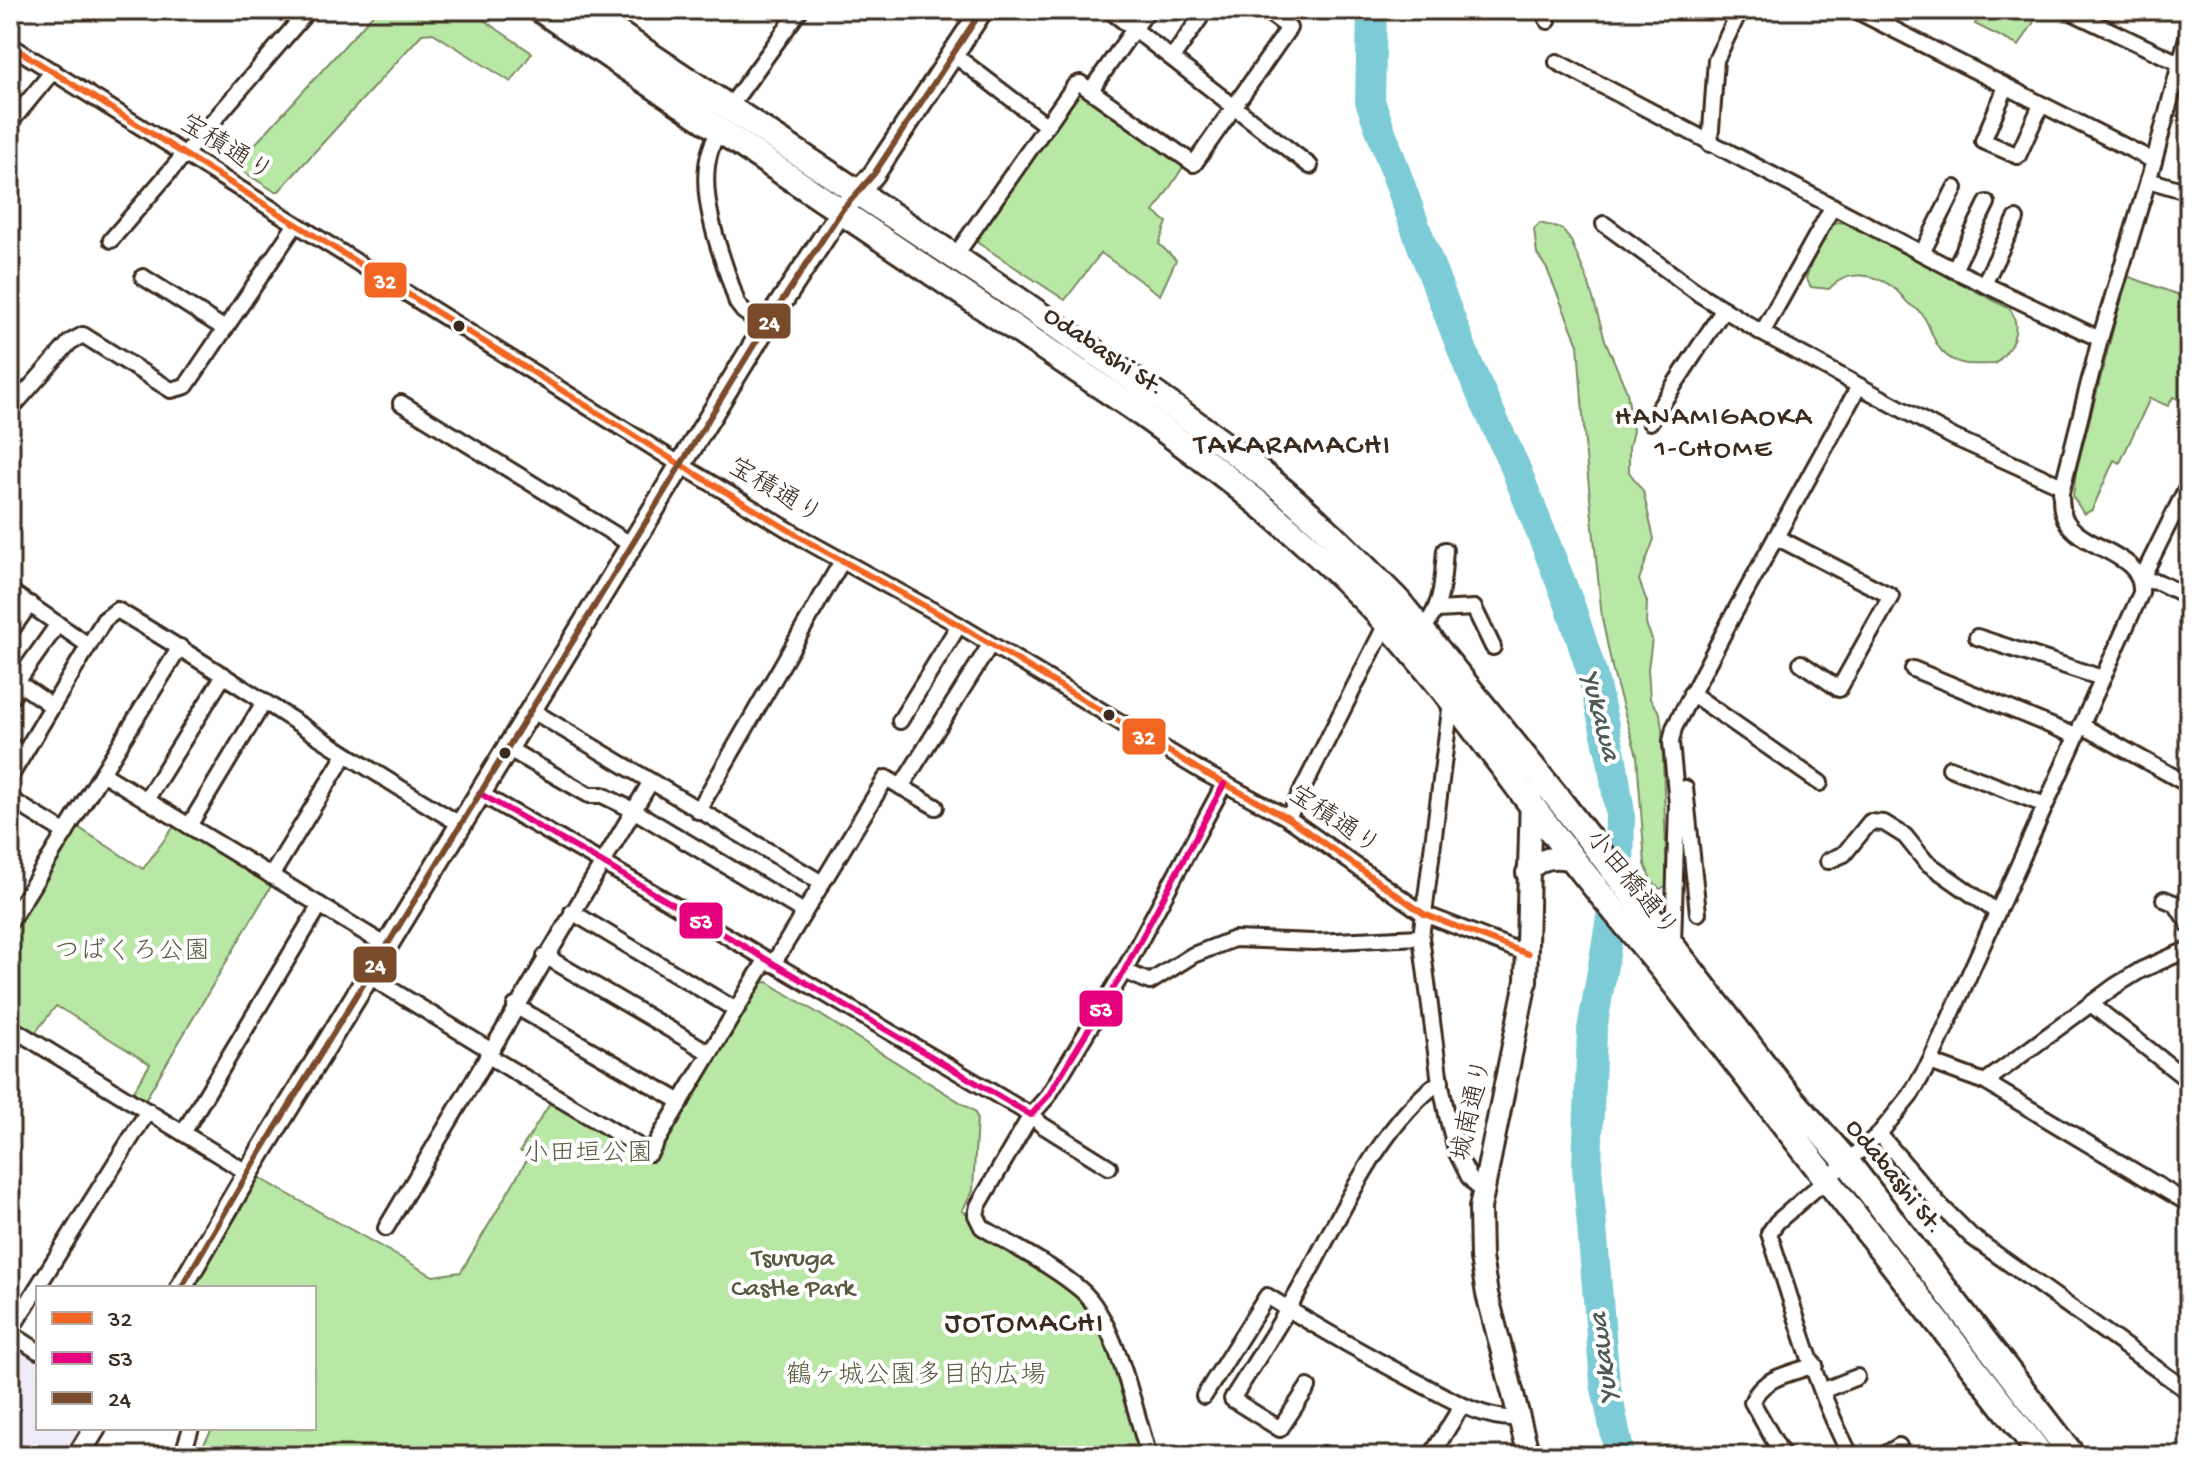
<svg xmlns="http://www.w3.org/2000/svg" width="2199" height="1466" font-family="'Gochi Hand','Klee One',sans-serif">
<rect width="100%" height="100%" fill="#fff"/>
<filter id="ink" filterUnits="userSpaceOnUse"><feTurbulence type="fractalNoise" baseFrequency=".0125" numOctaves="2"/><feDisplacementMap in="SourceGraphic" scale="16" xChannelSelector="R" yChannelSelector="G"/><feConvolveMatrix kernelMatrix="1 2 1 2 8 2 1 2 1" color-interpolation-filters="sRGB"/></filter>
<g filter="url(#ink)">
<!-- built -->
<path fill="#eeeaf8" d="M 10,1342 L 38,1359 L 38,1428 L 81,1428 L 64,1456 L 10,1456 Z"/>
<!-- green -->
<g fill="#b9e8a6" stroke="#7a8962" stroke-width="2">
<path d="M 377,10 L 469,10 L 532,53 L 511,82 L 433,33 L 422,34 L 279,191 L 274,191 L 238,168 L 237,164 Z"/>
<path d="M 1982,10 L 2041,10 L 2019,46 L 1975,24 Z"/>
<path d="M 1080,89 L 1185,164 L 1154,212 L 1167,222 L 1159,244 L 1176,260 L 1160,295 L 1101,253 L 1065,300 L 972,239 Z"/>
<path d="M 1837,222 L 1845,223 L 2010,309 C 2023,329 2011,350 1995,364 C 1978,364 1960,367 1947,356 C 1933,345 1932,328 1922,314 C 1918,309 1913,307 1908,303 C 1904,299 1900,293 1895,289 C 1876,273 1847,269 1829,289 L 1811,287 L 1806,278 C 1813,258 1818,233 1837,222 Z"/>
<path d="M 1540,223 L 1562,229 L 1571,241 L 1588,281 L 1605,340 L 1627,392 L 1633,431 L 1629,447 L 1629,472 L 1643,491 L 1654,539 L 1639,580 L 1647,602 L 1646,624 L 1652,639 L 1648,669 L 1650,699 L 1660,713 L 1662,730 L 1667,885 L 1660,889 L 1651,880 L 1645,864 L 1637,756 L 1613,672 L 1602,618 L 1586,457 L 1578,344 L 1547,269 L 1537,254 L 1534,229 Z"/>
<path d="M 2127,276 L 2182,296 L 2178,308 L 2189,315 L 2189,328 L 2179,352 L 2189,357 L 2189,403 L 2173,397 L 2168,406 L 2150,398 L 2120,463 L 2114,460 L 2092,510 L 2084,514 L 2073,497 L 2076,472 Z"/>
<path d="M 178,821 L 274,881 L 142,1105 L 130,1097 L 150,1064 L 68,1013 L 56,1006 L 31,1038 L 10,1024 L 10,925 L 73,824 L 143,869 Z"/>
<path d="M 768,982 L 974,1111 L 977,1117 L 973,1191 L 962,1211 L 1004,1233 L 1087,1289 L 1154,1456 L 197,1456 L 213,1428 L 314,1428 L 314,1288 L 202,1288 L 188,1280 L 251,1173 L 433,1276 L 461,1272 L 528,1158 L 537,1162 L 520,1151 L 554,1097 L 653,1156 L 756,983 Z"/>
</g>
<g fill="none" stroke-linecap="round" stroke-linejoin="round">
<!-- river -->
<path stroke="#7bcbd7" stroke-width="30" d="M 1372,10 L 1370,101 L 1421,243 L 1469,367 L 1515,467 L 1571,608 L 1592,673 L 1612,760 L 1620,813 L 1619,871 L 1592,1030 L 1587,1167 L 1605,1383 L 1620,1456"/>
<!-- street casing -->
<g stroke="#3b2a1e" stroke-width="20">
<g id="street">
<path d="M 1148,10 L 1134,29 L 1310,166"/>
<path d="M 1542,10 L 1548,21"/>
<path d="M 1855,10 L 2154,161"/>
<path d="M 2067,10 L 2179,63"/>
<path d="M 10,45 L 681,465 L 812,544 L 959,625 L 1203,772 L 1288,818 L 1424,914 L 1528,954"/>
<path d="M 953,54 L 1047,126"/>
<path d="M 1173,57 L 1200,18 L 1190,10"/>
<path d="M 1557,62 L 1954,270 L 2100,339"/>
<path d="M 2006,87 L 1983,141 L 2018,156 L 2041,105"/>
<path d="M 1091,90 L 1134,29 L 1109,10"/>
<path d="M 728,109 L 800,10"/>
<path d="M 10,123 L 53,71"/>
<path d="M 721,129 C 686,176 722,253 737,303 L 743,311 L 765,327"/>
<path d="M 1710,144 L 1716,60 L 1740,10"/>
<path d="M 2148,180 L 2189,192"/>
<path d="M 1604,224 L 1701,295 L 1762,333 L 1953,437 L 2062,486"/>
<path d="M 111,240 L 306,13"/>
<path d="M 1922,253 L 1955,188"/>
<path d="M 955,256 L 1075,85 L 1080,83 L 1194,164 L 1289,28 L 1265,10"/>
<path d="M 1954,270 L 1987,203"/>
<path d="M 143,277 L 225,329"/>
<path d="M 1984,284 L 2016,219"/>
<path d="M 1762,333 L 1833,206"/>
<path d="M 401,403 L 632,545"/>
<path d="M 10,410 L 70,342 L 83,335 L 171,390 L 186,386 L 296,224"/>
<path d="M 1650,422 L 1724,309"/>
<path d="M 2189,483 L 2141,580 L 2158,582 L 2189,597"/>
<path d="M 1776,537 L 1891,596 L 1839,689 L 1801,663"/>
<path d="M 10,591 L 88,645"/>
<path d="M 1436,610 L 1474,608 L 1493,647"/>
<path d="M 1422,631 C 1444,603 1442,583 1445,550"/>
<path d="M 10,632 L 30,604"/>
<path d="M 1977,637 L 2102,678"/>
<path d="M 1913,669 L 2076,736"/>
<path d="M 10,677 L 52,706"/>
<path d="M 17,682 L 58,624"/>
<path d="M 1691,693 L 1820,783"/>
<path d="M 10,699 L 21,684"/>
<path d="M 1451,702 L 1421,937 L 1439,1075 L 1448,1120 L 1457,1153 L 1469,1177 L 1482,1192"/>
<path d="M 531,710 L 822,883"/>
<path d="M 900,721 L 959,625"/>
<path d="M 2081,725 L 2189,785"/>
<path d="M 10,745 L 23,754"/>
<path d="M 507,748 L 589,795 L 602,795 L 633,810 L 804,912"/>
<path d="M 1950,768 L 2045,805"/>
<path d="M 102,773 L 387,946"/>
<path d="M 10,777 L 104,620 L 117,610 C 233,678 343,756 460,824"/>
<path d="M 901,787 L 990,645"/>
<path d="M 1685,788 L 1698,913"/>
<path d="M 479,793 L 601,862 L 1031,1115 L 1048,1096 L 1124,971 L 1224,784"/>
<path d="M 10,799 L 66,833"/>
<path d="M 146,800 L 224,675"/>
<path d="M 698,811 L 842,561"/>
<path d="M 1288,818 L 1386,624"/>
<path d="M 189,826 L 264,702"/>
<path d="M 1828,861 L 1844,854 L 1870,822 L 1884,823 L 1905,836 L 1926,862 L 1997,912"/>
<path d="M 271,876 L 345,755"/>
<path d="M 2164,899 L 2176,904 L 2189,925"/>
<path d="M 572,912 L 736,1010"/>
<path d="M 10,922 L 180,647"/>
<path d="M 1673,945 L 1677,804 L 1671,742 L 1674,728 L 1732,617 L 1859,386"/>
<path d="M 545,956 L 710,1053"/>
<path d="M 773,964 L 886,778 L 936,807"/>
<path d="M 1124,971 L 1150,982 L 1193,955 L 1234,939 L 1314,942 L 1421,937"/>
<path d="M 369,976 L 490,1050"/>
<path d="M 2092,1005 L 2189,1081"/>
<path d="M 515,1006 L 681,1102"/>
<path d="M 10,1027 L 248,1173"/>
<path d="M 487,1055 L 650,1153 L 766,960"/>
<path d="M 1930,1062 L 1985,1082 L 2115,986 L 2141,970 L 2189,949"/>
<path d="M 1985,1082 L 2189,1204"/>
<path d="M 183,1133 L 320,905"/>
<path d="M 1879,1134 L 1938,1203 L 1972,1237 L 2189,1392"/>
<path d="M 1109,1167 L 1042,1125 L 1031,1115 L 978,1206 L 976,1215 L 982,1227 C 1014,1247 1052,1265 1081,1290 C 1116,1320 1135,1412 1149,1456"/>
<path d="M 386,1228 L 650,783"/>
<path d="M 10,1331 L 148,1111"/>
<path d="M 10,1333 L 38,1351"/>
<path d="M 1308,1387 L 1280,1429 L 1232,1399 C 1256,1361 1281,1323 1303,1283 C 1339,1219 1380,1123 1441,1081"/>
<path d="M 1824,1390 L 1857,1377"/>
<path d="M 1204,1396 L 1267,1296 C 1320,1329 1371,1358 1427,1387 C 1455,1402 1486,1420 1519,1418"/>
<path d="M 1323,1454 L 1327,1456"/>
<path d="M 182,1456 L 191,1428"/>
<path d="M 1431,1456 L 1461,1407"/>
<path d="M 1783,1456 L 1752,1402 C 1762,1377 1790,1374 1815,1365"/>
<path d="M 1851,1456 C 1816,1391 1793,1304 1769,1233 L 1777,1222 L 1879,1134 L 1910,1096 L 1930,1062 L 2141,593 C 2144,551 2081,551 2065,519 C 2061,511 2061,502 2061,493 L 2100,339 L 2154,161 L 2189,30"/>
<path d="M 1882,1456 L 1899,1446"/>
</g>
</g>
<!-- secondary casing -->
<g stroke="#3b2a1e" stroke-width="26">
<g id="secondary">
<path d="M 1527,873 C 1540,856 1555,856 1574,860"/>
<path d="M 181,1288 L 248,1173 L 765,327 L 842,210 L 874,174 L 982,10"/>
<path d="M 78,1456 L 95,1428"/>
<path d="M 1529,1456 L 1487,1294 L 1481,1258 L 1480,1208 L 1526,981 L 1531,795"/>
</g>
</g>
<!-- primary casing -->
<g stroke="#3b2a1e" stroke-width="30">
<g id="primary">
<path d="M 541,10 L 1132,407 C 1214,465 1293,527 1364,599 C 1445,682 1511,781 1583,872 C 1618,916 1655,958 1689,1002 C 1808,1153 1924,1305 2042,1456"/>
<path d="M 583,10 C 731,111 883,207 1030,308 C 1111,364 1194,419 1271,481 C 1316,517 1357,560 1398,601 L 1559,800 L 1782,1088 L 1847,1162 L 2073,1456"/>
</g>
</g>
<!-- street -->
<use href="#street" stroke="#fff" stroke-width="14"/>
<!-- secondary -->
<use href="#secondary" stroke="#fff" stroke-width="20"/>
<!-- primary -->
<use href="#primary" stroke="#fff" stroke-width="24"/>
<!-- bus-1 casing -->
<g stroke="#fff" stroke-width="12">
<path id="bus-1" d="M 10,45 L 681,465 L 812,544 L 959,625 L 1203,772 L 1288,818 L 1424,914 L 1528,954"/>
</g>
<!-- bus-2 casing -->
<g stroke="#fff" stroke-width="12">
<path id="bus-2" d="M 479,793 L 601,862 L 1031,1115 L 1048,1096 L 1124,971 L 1224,784"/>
</g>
<!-- bus-3 casing -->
<g stroke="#fff" stroke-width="12">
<path id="bus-3" d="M 181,1288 L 248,1173 L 765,327 L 842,210 L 874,174 L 982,10"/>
</g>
<!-- bus-1 -->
<use href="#bus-1" stroke="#f26522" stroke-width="6"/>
<!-- bus-2 -->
<use href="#bus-2" stroke="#e5007d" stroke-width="6"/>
<!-- bus-3 -->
<use href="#bus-3" stroke="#7a4b2a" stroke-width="6"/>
</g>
</g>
<!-- markers -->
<g fill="#3b2a1e" stroke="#fff" stroke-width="3">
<circle cx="459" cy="326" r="7"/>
<circle cx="1109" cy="715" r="7"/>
<circle cx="505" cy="753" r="7"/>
</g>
<g text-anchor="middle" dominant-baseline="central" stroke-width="8" stroke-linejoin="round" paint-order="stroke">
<!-- street labels -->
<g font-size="26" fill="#3b2a1e" stroke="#fff">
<text transform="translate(225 150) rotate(32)">宝積通り</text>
<text transform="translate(1103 353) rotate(34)">Odabashi St.</text>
<text transform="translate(774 493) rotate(31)">宝積通り</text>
<text transform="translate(1333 822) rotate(34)">宝積通り</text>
<text transform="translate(1630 885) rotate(51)">小田橋通り</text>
<text transform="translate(1474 1110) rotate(-77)">城南通り</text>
<text transform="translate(1893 1178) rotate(51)">Odabashi St.</text>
</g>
<!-- park labels -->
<g font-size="26" fill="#5a5a40" stroke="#fff">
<text x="132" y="953">つばくろ公園</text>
<text x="588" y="1155">小田垣公園</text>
<text x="793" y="1260">Tsuruga<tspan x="793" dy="30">Castle Park</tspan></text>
<text x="916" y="1377">鶴ヶ城公園多目的広場</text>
</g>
<!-- neighbourhood labels -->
<g font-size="28" letter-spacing="2" fill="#3b2a1e" stroke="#fff">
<text x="1714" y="418">HANAMIGAOKA<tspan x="1714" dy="32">1-CHOME</tspan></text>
</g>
<!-- water labels -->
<g font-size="28" font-style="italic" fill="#4e5a56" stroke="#fff">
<text transform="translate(1599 716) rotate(76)">Yukawa</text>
<text transform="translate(1605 1358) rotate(-97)">Yukawa</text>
</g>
<!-- quarter labels -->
<g font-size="30" letter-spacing="2" fill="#3b2a1e" stroke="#fff">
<text x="1293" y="447">TAKARAMACHI</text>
<text x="1025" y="1325">JOTOMACHI</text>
</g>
</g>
<g stroke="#fff" stroke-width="3">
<rect x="363" y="261" width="45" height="38" rx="8" fill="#f26522"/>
<rect x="746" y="302" width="46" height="38" rx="8" fill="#7a4b2a"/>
<rect x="1121" y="717" width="46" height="39" rx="8" fill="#f26522"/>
<rect x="678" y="901" width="46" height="39" rx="8" fill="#e5007d"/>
<rect x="352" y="945" width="46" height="39" rx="8" fill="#7a4b2a"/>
<rect x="1078" y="989" width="46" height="39" rx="8" fill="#e5007d"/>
</g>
<g font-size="22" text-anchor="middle" font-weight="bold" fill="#fff">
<text x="385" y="288">32</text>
<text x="769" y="329">24</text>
<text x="1144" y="744">32</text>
<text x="701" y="928">53</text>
<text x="375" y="972">24</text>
<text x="1101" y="1016">53</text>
</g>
<!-- margin -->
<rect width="2199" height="1466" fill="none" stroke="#fff" stroke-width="40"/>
<rect x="20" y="20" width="2159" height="1426" fill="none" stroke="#3b2a1e" stroke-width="3" filter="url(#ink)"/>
<!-- legend -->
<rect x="36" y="1286" width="280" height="144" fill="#ffffff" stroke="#b1aaa5" stroke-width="2"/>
<rect x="52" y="1312" width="40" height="12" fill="#f26522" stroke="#b1aaa5" stroke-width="2"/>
<text x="108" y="1326" font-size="24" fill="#3b2a1e">32</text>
<rect x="52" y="1352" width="40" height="12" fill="#e5007d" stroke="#b1aaa5" stroke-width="2"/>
<text x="108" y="1366" font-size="24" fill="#3b2a1e">53</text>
<rect x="52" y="1392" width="40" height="12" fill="#7a4b2a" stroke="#b1aaa5" stroke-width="2"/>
<text x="108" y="1406" font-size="24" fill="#3b2a1e">24</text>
</svg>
